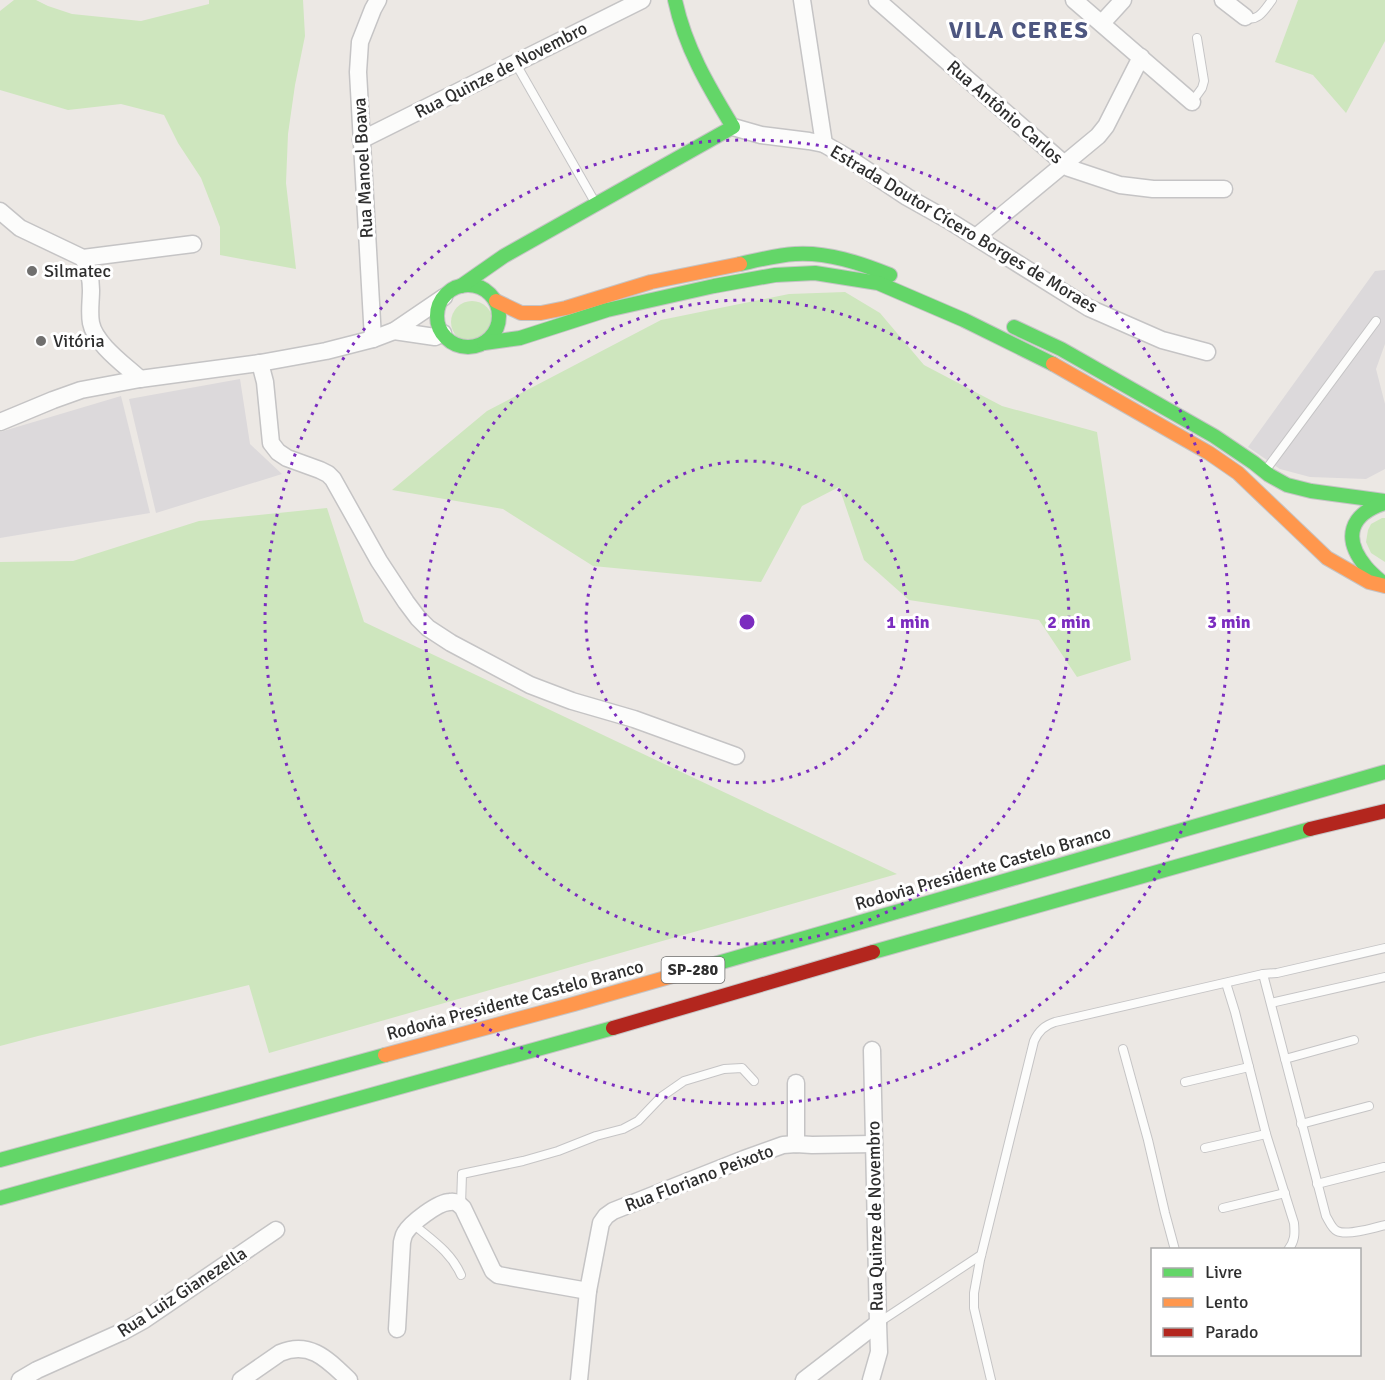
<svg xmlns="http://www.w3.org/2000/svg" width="1385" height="1380" font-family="Signika,sans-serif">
<rect width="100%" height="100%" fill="#ece8e4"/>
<!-- industrial -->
<g fill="#dcd9db">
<path d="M 1385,270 L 1385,344 L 1376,369 L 1385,404 L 1385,469 L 1366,479 L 1310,477 L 1280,469 L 1248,447 L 1375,271 Z"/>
<path d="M 240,379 L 250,444 L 282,474 L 156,513 L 129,399 Z"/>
<path d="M 121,396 L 150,513 L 0,538 L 0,432 Z"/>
</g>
<!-- green -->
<g fill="#cee6be">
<path d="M 14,0 L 36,0 L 48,6 L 72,14 L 141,21 L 209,4 L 209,0 L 303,0 L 305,36 L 295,85 L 288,134 L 286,183 L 296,269 L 220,255 L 220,227 L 201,178 L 178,143 L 164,115 L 121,104 L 68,110 L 0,90 L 0,11 Z"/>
<path d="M 1298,0 L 1385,0 L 1385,41 L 1346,113 L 1313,75 L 1275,62 Z"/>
<path d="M 845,292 L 880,313 L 924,365 L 1002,406 L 1097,432 L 1131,660 L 1077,677 L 1039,620 L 909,600 L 864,560 L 839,487 L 802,506 L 761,582 L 593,566 L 503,509 L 392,490 L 487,411 L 661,320 L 789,294 Z"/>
<circle cx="472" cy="322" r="21"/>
<path d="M 327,508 L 364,622 L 897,874 L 269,1053 L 249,985 L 38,1036 L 0,1046 L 0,562 L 73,561 L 199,521 Z"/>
<path d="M 1382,518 L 1385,518 L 1385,562 L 1371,553 L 1366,542 L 1368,530 L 1371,524 Z"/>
</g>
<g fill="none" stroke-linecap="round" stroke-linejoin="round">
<!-- lane casing -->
<g stroke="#c5c4c5" stroke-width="10">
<g id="lane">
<path d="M 1245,17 C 1258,23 1265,9 1272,0"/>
<path d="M 516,64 L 596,204"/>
<path d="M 1192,102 L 1202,88 L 1204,81 L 1197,38"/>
<path d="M 1265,471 L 1376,321"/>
<path d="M 1263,974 L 1326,1216 C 1329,1221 1332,1229 1337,1231 C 1347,1236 1374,1228 1385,1225"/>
<path d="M 1226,983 L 1235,1012 L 1266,1134 L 1294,1223 C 1295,1234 1295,1241 1288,1250"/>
<path d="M 1271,1003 L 1385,977"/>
<path d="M 1123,1049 L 1148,1140 L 1165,1213 L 1175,1250"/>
<path d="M 1285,1059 L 1354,1040"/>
<path d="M 1185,1082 L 1249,1067"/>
<path d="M 1301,1124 L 1369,1106"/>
<path d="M 1205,1148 L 1266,1134"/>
<path d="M 1317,1184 L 1384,1167"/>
<path d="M 461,1205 L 462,1174 L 523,1161 L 558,1151 L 596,1136 L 623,1129 L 638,1121 L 661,1097 L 684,1081 L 724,1069 L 742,1068 L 754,1081"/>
<path d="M 1223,1208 L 1285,1193"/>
<path d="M 413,1224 C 432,1240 451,1252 461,1275"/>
<path d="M 878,1323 L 981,1255"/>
<path d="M 991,1380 L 974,1308 L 974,1293 L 980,1260 L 1034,1041 C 1038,1032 1045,1025 1055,1022 L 1263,974 L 1277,973 L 1385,948"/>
</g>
</g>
<!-- street casing -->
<g stroke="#c5c4c5" stroke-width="19">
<g id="street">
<path d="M 802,0 L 824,144"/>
<path d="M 877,0 L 1069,168 L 1120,185 L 1153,189 L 1224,189"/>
<path d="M 1074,0 L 1192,102"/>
<path d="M 1223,0 L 1245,17"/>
<path d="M 1102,23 L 1123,0"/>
<path d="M 733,127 L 761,135 L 809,141 L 824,144 L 850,159 L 907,197 L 948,220 L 1089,308 L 1162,340 L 1207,352"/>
<path d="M 361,140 L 642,0"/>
<path d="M 0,211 L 20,228 L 83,258 L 193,244"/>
<path d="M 976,237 L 1098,136 L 1106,126 L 1141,57"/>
<path d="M 83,258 C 88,267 91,279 91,290 C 91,301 89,312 91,323 C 95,344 125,365 140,379"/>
<path d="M 394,331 L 435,337 L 443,333"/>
<path d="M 373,339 L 358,72 L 360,42 L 373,9 L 378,0"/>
<path d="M 260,363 L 265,382 L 271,443 L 278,452 L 287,458 L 320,470 L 328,474 L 333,479 L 379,561 L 406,602 L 418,618 L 428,628 L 451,643 L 530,685 L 572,701 L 634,719 L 736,756"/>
<path d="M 0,422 L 53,400 L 81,390 L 140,379 L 260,363 L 326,351 L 373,339 L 394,331 L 444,297"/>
<path d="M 796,1144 L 796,1083"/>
<path d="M 397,1329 L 402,1242 C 403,1239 403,1236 405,1233 C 411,1223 438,1202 450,1202 C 456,1201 459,1204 463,1208 L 493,1271 L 498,1275 L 588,1291"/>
<path d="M 20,1380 L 37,1370 L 124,1331 L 144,1320 L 276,1230"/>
<path d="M 241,1380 L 280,1353 C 310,1340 328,1360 349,1380"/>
<path d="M 579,1380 L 588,1291 L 601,1223 L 606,1216 L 613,1211 L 744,1159 L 783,1145 L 796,1144 L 812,1145 L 874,1144"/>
<path d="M 804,1380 L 878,1323"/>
<path d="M 871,1380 L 879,1352 L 878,1323 L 872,1050"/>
</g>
</g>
<!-- fast casing -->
<g stroke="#c5c4c5" stroke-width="16">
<g id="fast">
<path d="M 740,264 C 758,260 777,255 795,254 C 828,252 860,263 890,275"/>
<circle cx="468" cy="316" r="31"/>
<path d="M 461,286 L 504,256 L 733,127 C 708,86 685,47 675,0"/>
<path d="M 1014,327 L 1061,349 L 1214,436 L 1254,463 L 1269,475 L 1287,485 L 1311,491 L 1385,501"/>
<path d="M 484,343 L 520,338 L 607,310 L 714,286 L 775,275 L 815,273 L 878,283 L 964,320 L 1053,364"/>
<path d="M 1383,583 C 1377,578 1371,573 1366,567 C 1342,538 1350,514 1385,503"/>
<path d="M 873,952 L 1310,829"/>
<path d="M 704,967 L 1385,772"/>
<path d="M 0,1160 L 385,1055"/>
<path d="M 0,1198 L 613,1028"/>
</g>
</g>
<!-- slow casing -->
<g stroke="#c5c4c5" stroke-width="16">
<g id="slow">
<path d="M 496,301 L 521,313 L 541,313 L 566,308 L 651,282 L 740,264"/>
<path d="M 1053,364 L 1209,453 L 1238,473 L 1327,558 L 1369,582 L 1385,586"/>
<path d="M 385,1055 L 574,1004 L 704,967"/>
</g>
</g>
<!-- jam casing -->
<g stroke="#c5c4c5" stroke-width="16">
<g id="jam">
<path d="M 1310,829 L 1385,811"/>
<path d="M 613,1028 L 873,952"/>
</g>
</g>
<!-- lane -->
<use href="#lane" stroke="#fcfcfb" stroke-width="8"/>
<!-- street -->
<use href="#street" stroke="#fcfcfb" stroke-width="16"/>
<!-- fast -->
<use href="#fast" stroke="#63d668" stroke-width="14"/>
<!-- slow -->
<use href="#slow" stroke="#ff974d" stroke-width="14"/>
<!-- jam -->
<use href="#jam" stroke="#b3261e" stroke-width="14"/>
</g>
<!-- distance rings -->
<g fill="none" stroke="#7b2cbf" stroke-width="3" stroke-dasharray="3 6">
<circle cx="747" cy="622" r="161"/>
<circle cx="747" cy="622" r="322"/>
<circle cx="747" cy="622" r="482"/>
</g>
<!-- markers -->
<g fill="#706f6e" stroke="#fff" stroke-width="2">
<circle cx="32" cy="271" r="6"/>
<circle cx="41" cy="341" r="6"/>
</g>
<g text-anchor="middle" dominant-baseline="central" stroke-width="6" stroke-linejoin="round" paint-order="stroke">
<!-- shield labels -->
<rect fill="#fff" stroke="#6d6d6d" stroke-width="1.5" x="661.5" y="957" width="63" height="26" rx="4.5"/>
<g font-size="16" font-weight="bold" fill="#2e2e2e">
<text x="693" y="970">SP-280</text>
</g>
<!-- street labels -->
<g font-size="18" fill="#2e2e2e" stroke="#fff">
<text transform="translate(501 70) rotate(-27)">Rua Quinze de Novembro</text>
<text transform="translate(1005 112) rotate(41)">Rua Antônio Carlos</text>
<text transform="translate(363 168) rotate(-93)">Rua Manoel Boava</text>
<text transform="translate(964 229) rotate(31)">Estrada Doutor Cícero Borges de Moraes</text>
<text transform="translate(983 868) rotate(-16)">Rodovia Presidente Castelo Branco</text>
<text transform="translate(515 1000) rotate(-15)">Rodovia Presidente Castelo Branco</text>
<text transform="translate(699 1178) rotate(-21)">Rua Floriano Peixoto</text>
<text transform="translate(875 1216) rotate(-91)">Rua Quinze de Novembro</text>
<text transform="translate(182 1292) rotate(-33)">Rua Luiz Gianezella</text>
</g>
<!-- poi labels -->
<g font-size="18" fill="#2e2e2e" stroke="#fff" text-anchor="start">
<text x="44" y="271">Silmatec</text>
<text x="53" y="341">Vitória</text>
</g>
<!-- district labels -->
<g font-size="24" font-weight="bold" letter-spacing="1.5" fill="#4d5680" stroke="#fff">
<text x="1019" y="30">VILA CERES</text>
</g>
</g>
<circle cx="747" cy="622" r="9" fill="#7b2cbf" stroke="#fff" stroke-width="3"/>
<g font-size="18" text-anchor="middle" font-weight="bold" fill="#7b2cbf" stroke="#fff" stroke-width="6" stroke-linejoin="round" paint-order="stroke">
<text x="908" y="628">1 min</text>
<text x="1069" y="628">2 min</text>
<text x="1229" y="628">3 min</text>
</g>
<!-- legend -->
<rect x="1151" y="1248" width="210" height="108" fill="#ffffff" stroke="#ababab" stroke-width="1.5"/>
<rect x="1163" y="1268" width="30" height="9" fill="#63d668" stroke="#ababab" stroke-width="1.5"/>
<text x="1205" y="1278" font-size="18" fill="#2e2e2e">Livre</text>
<rect x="1163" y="1298" width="30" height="9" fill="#ff974d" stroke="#ababab" stroke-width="1.5"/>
<text x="1205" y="1308" font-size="18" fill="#2e2e2e">Lento</text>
<rect x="1163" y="1328" width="30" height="9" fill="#b3261e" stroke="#ababab" stroke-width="1.5"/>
<text x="1205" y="1338" font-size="18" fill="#2e2e2e">Parado</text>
</svg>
